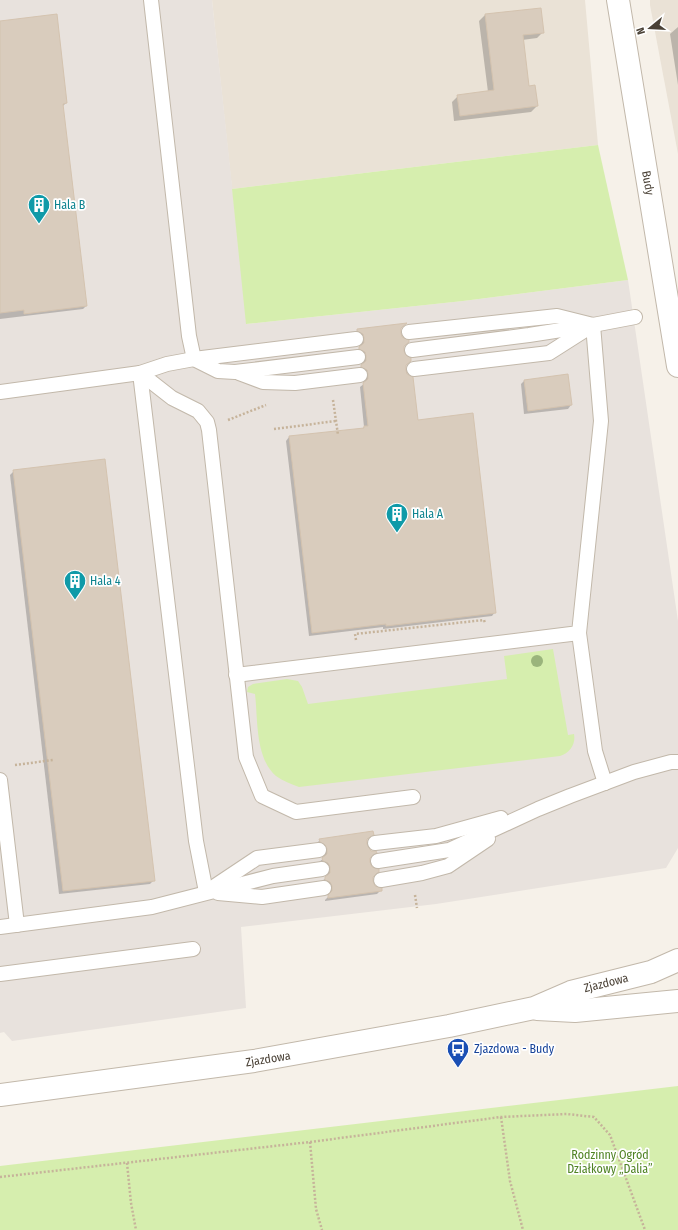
<svg xmlns="http://www.w3.org/2000/svg" width="678" height="1230" font-family="'Fira Sans Condensed',sans-serif">
<rect width="100%" height="100%" fill="#f6f1e9"/>
<!-- residential -->
<g fill="#eae2d6">
<path d="M 212,0 L 585,0 L 598,145 L 232,189 Z"/>
<path d="M 650,0 L 678,0 L 678,154 L 650,5 Z"/>
</g>
<!-- industrial -->
<path fill="#e8e2dd" d="M 0,0 L 212,0 L 247,324 L 463,301 L 628,280 L 678,621 L 678,848 L 666,868 L 436,904 L 241,927 L 246,1008 L 12,1041 L 4,1032 L 0,1033 Z"/>
<!-- green -->
<g fill="#d6eeae">
<path d="M 598,145 L 628,280 L 463,301 L 246,324 L 232,189 Z"/>
<path d="M 553,649 L 568,735 L 574,734 C 576,744 570,753 560,756 L 299,787 C 291,784 283,781 276,776 C 255,758 258,719 255,694 L 247,692 L 248,687 L 253,684 L 287,679 L 298,681 L 302,687 L 308,704 L 507,679 L 504,656 Z"/>
<path d="M 678,1086 L 678,1230 L 0,1230 L 0,1166 Z"/>
</g>
<!-- shadow -->
<g fill="#0003">
<path d="M 485,15 L 543,32 L 537,38 L 522,40 L 528,87 L 537,106 L 531,112 L 454,121 L 452,102 L 458,96 L 488,92 L 479,21 Z"/>
<path d="M 0,22 L 66,103 L 62,107 L 86,306 L 83,309 L 0,319 Z"/>
<path d="M 678,27 L 678,85 L 670,34 Z"/>
<path d="M 400,329 L 400,333 L 403,347 L 407,375 L 417,421 L 495,612 L 492,616 L 383,629 L 383,627 L 309,636 L 286,441 L 289,437 L 362,429 L 364,427 L 360,387 L 365,383 L 365,378 L 358,369 L 363,365 L 363,360 L 356,351 L 361,347 L 361,342 L 354,333 L 358,330 Z"/>
<path d="M 524,381 L 571,405 L 568,409 L 524,414 L 521,384 Z"/>
<path d="M 14,471 L 154,880 L 150,884 L 59,894 L 10,475 Z"/>
<path d="M 373,834 L 366,840 L 374,886 L 381,890 L 377,894 L 325,901 L 325,900 L 329,896 L 329,890 L 322,883 L 322,881 L 327,877 L 327,871 L 319,864 L 319,862 L 324,858 L 324,852 L 316,844 L 320,840 Z"/>
</g>
<!-- building -->
<g fill="#d9ccbd" stroke="#d4c3af">
<path d="M 541,8 L 544,33 L 523,35 L 529,86 L 535,85 L 538,106 L 460,116 L 457,95 L 494,90 L 485,14 Z"/>
<path d="M 57,14 L 67,103 L 63,104 L 87,306 L 24,314 L 24,310 L 0,313 L 0,21 Z"/>
<path d="M 407,323 L 401,328 L 401,333 L 402,337 L 409,340 L 409,342 L 404,346 L 404,351 L 406,355 L 411,358 L 411,361 L 406,365 L 406,370 L 407,374 L 413,377 L 418,420 L 473,413 L 496,613 L 386,626 L 386,624 L 312,633 L 289,436 L 364,428 L 364,426 L 368,426 L 363,383 L 368,379 L 368,374 L 367,370 L 361,367 L 361,365 L 366,361 L 366,356 L 365,352 L 359,349 L 359,347 L 364,343 L 364,338 L 363,334 L 357,331 L 357,329 Z"/>
<path d="M 568,374 L 572,405 L 528,411 L 524,380 Z"/>
<path d="M 105,459 L 155,881 L 63,891 L 13,470 Z"/>
<path d="M 373,831 L 374,835 L 367,839 L 367,844 L 371,851 L 376,851 L 377,853 L 370,858 L 370,862 L 372,867 L 379,869 L 379,872 L 373,877 L 373,881 L 375,886 L 382,888 L 382,891 L 328,898 L 328,895 L 332,891 L 332,886 L 330,882 L 325,880 L 325,877 L 330,873 L 330,867 L 328,863 L 323,861 L 322,858 L 327,854 L 327,849 L 325,845 L 320,842 L 319,839 Z"/>
</g>
<g fill="none" stroke-linecap="round" stroke-linejoin="round">
<!-- lane casing -->
<g stroke="#c2b8aa" stroke-width="16">
<g id="lane">
<path d="M 151,0 L 189,336 L 194,359 L 218,371 L 235,372 L 358,357"/>
<path d="M 409,332 L 557,316 L 593,325 L 635,317"/>
<path d="M 412,350 L 529,335 L 587,326"/>
<path d="M 414,369 L 549,353 L 593,325"/>
<path d="M 239,373 L 263,382 L 295,383 L 360,375"/>
<path d="M 0,392 L 140,373 L 172,398 L 198,411 L 207,422 L 209,430 L 246,757 L 262,796 L 296,812 L 413,797"/>
<path d="M 579,633 L 595,751 L 605,783"/>
<path d="M 236,675 L 579,633 L 601,421 L 593,325"/>
<path d="M 0,780 L 17,925"/>
<path d="M 375,843 L 436,836 L 501,818"/>
<path d="M 378,861 L 449,850 L 538,809 L 570,796 L 634,772 L 671,762 L 678,762"/>
<path d="M 381,880 L 422,873 L 448,866 L 488,839"/>
<path d="M 215,886 L 257,858 L 319,850"/>
<path d="M 206,892 L 196,841 L 140,373 L 167,364 L 194,359 L 356,339"/>
<path d="M 218,893 L 262,897 L 324,888"/>
<path d="M 0,927 L 152,907 L 273,876 L 322,869"/>
<path d="M 0,974 L 193,949"/>
</g>
</g>
<!-- street casing -->
<g stroke="#c2b8aa" stroke-width="24">
<g id="street">
<path d="M 618,0 L 678,366"/>
<path d="M 537,1009 L 575,1011 L 678,1001"/>
<path d="M 0,1095 L 254,1061 L 449,1026 L 534,1008 L 571,992 L 651,972 L 678,960"/>
</g>
</g>
<!-- path -->
<g stroke="#c6b39a" stroke-width="2.5" stroke-dasharray="2 2" stroke-linecap="butt">
<path d="M 333,400 L 338,435"/>
<path d="M 228,420 L 266,405"/>
<path d="M 274,429 L 336,421"/>
<path d="M 356,640 L 355,634 L 484,620 L 485,623"/>
<path d="M 15,765 L 53,760"/>
<path d="M 415,895 L 417,908"/>
<path d="M 501,1117 L 510,1181 L 523,1230"/>
<path d="M 310,1142 L 316,1209 L 322,1230"/>
<path d="M 127,1163 L 131,1203 L 136,1230"/>
<path d="M 0,1177 L 310,1142 L 501,1117 L 567,1114 L 594,1117 L 610,1135 L 645,1230"/>
</g>
<!-- lane -->
<use href="#lane" stroke="#fff" stroke-width="14"/>
<!-- street -->
<use href="#street" stroke="#fff" stroke-width="22"/>
</g>
<!-- trees -->
<circle fill="#9ab47c" cx="537" cy="661" r="6"/>
<!-- icons -->
<defs>
<g id="building-pin" transform="scale(1.15)"><path d="M0 17L-7.5 6A9.5 9.5 0 1 1 7.5 6Z" fill="#0f9aa8" stroke="#fff"/><path d="M-4-6H4V6H1V3H-1V6H-4ZM-2.5-4.3h1.7v1.8h-1.7ZM.8-4.3h1.7v1.8H.8ZM-2.5-1h1.7V.8h-1.7ZM.8-1h1.7V.8H.8Z" fill="#fff"/></g>
<g id="bus-pin" transform="scale(1.15)"><path d="M0 17L-7.5 6A9.5 9.5 0 1 1 7.5 6Z" fill="#1a4fb4" stroke="#fff"/><path d="M-5-6H5V4H4V6H2V4H-2V6H-4V4H-5ZM-3.5-4V0h7V-4ZM-3.5 1.2v1.5H-2V1.2ZM2 1.2v1.5H3.5V1.2Z" fill="#fff"/></g>
</defs>
<g fill-rule="evenodd">
<use href="#building-pin" x="39" y="205"/>
<use href="#building-pin" x="397" y="514"/>
<use href="#building-pin" x="75" y="581"/>
<use href="#bus-pin" x="458" y="1049"/>
</g>
<g text-anchor="middle" dominant-baseline="central" stroke-width="3.5" stroke-linejoin="round" paint-order="stroke">
<!-- street labels -->
<g font-size="12" fill="#4a4136" stroke="#fff">
<text transform="translate(648 183) rotate(80)">Budy</text>
<text transform="translate(606 983) rotate(-14)">Zjazdowa</text>
<text transform="translate(268 1059) rotate(-9)">Zjazdowa</text>
</g>
<!-- culture labels -->
<g font-size="12" fill="#0d838f" stroke="#fff" text-anchor="start">
<text x="54" y="205">Hala B</text>
<text x="412" y="514">Hala A</text>
<text x="90" y="581">Hala 4</text>
</g>
<!-- transit labels -->
<g font-size="12" fill="#164399" stroke="#fff" text-anchor="start">
<text x="474" y="1049">Zjazdowa - Budy</text>
</g>
<!-- park labels -->
<g font-size="12" fill="#4f8323" stroke="#fff">
<text x="610" y="1155">Rodzinny Ogród<tspan x="610" dy="14">Działkowy „Dalia”</tspan></text>
</g>
</g>
<!-- north arrow -->
<g transform="translate(650 28) rotate(252)" stroke="#ffffff" stroke-width="3" paint-order="stroke">
<path d="M0-3L7 15L0 10L-7 15Z" fill="#4a4136"/>
<text y="-6" font-size="11" font-weight="bold" text-anchor="middle" fill="#4a4136">N</text>
</g>
</svg>
